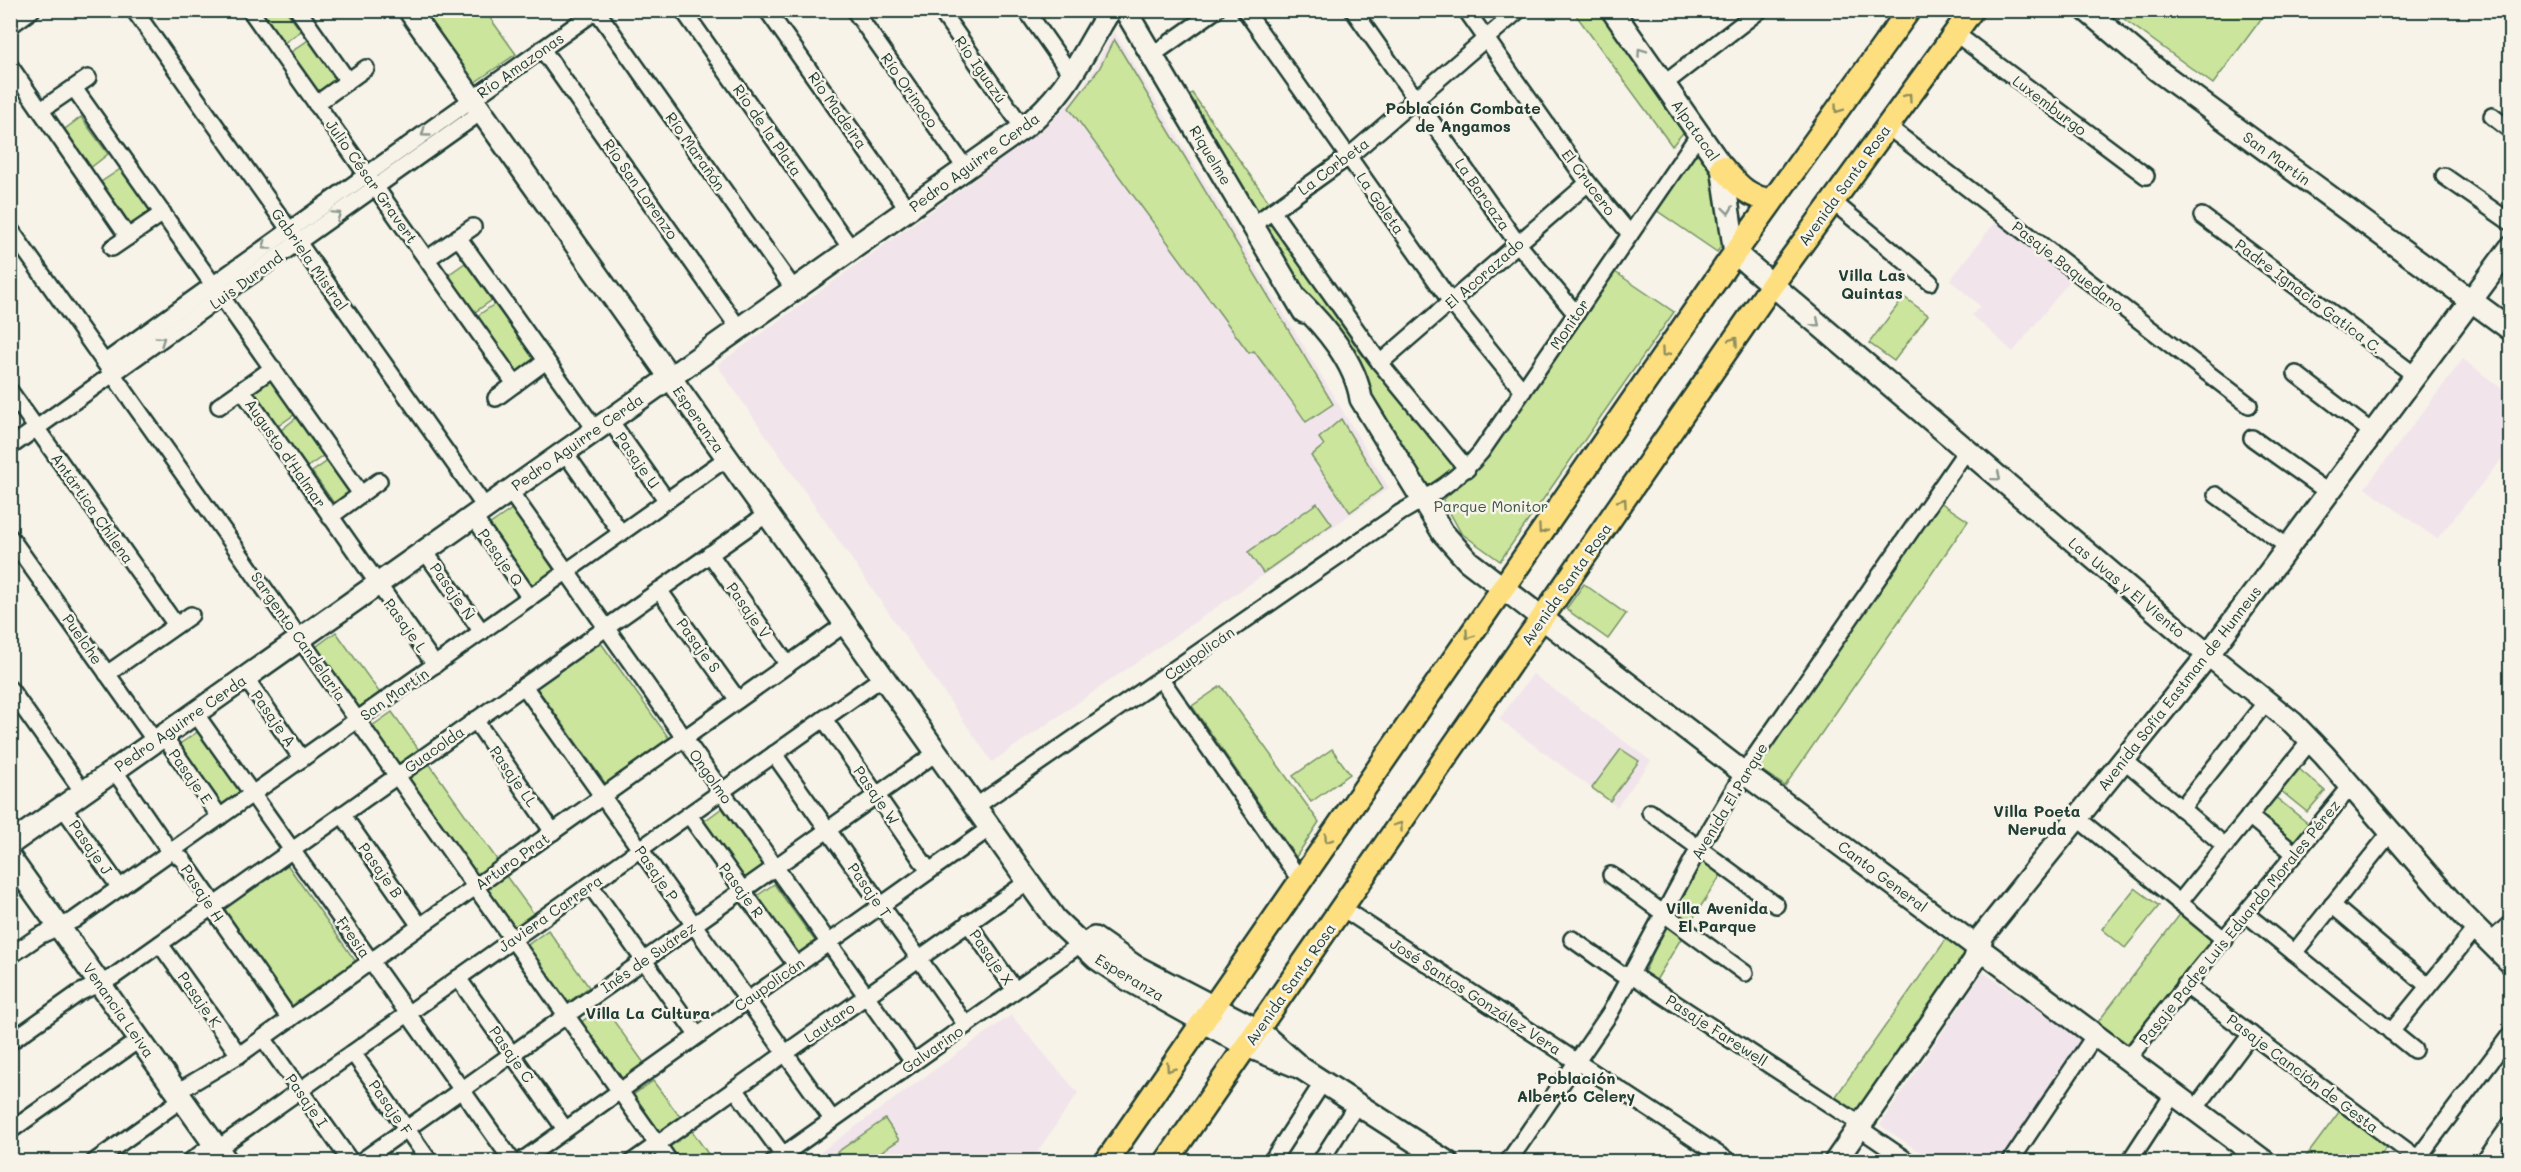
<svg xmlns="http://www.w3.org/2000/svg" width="2521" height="1172" font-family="Mali,sans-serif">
<rect width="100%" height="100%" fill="#f7f3e8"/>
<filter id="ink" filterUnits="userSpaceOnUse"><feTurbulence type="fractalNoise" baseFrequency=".0167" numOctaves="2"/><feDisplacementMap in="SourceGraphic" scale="12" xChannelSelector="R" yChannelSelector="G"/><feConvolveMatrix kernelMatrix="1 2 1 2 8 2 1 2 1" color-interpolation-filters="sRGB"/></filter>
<g filter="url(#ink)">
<!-- built -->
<g fill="#f1e5eb">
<path d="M 1114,31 L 1389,488 L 992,762 L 717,365 L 955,194 L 1052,121 L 1073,99 L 1092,73 Z"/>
<path d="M 1996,221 L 2072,278 L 2013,352 L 1972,315 L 1980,306 L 1950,280 Z"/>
<path d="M 2463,359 L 2510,395 L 2510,449 L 2437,539 L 2365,488 Z"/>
<path d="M 1533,674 L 1651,761 L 1617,807 L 1499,719 Z"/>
<path d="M 1983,972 L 2086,1042 L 2004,1161 L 1933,1161 L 1880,1125 Z"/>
<path d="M 1011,1015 L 1078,1093 L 1031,1161 L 809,1160 Z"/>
</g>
<!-- green -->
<g fill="#cbe59c" stroke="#759168" stroke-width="1.5">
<path d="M 255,11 L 286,11 L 301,31 L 281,45 Z"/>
<path d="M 418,11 L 485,11 L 516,54 L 471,85 Z"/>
<path d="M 1573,11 L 1602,11 L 1687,128 L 1672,146 Z"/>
<path d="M 2113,11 L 2267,11 L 2213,84 Z"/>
<path d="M 311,38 L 339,79 L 320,94 L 290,53 Z"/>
<path d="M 1114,39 L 1333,404 L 1306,422 C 1290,397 1271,375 1254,351 L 1249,353 L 1069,108 L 1099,69 Z"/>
<path d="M 1192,93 L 1269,202 L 1253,214 L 1185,98 Z"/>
<path d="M 81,117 L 108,154 L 89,169 L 61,132 Z"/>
<path d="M 1697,148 L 1717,173 L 1727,238 L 1717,252 L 1653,208 Z"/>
<path d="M 122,168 L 153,213 L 133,228 L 101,182 Z"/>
<path d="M 1271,223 L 1368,363 L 1455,468 L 1434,486 L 1427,486 L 1421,479 L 1354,365 L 1262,230 Z"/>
<path d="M 465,263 L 492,300 L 475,312 L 448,275 Z"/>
<path d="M 1615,272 L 1674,312 L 1500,561 L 1461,533 L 1443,500 L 1486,459 Z"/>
<path d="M 1904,297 L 1928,315 L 1894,361 L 1869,343 Z"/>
<path d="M 499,301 L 537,358 L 514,374 L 473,319 Z"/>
<path d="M 269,377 L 295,414 L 278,426 L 252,390 Z"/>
<path d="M 296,418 L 323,456 L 306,468 L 280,431 Z"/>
<path d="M 1341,419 L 1383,488 L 1350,512 L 1311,456 L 1324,445 L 1319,438 Z"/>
<path d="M 329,460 L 355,496 L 338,509 L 312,472 Z"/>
<path d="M 1937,500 L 1968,521 L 1785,786 L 1754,765 Z"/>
<path d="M 1317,503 L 1332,524 L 1263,573 L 1248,552 Z"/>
<path d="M 512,509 L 556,573 L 529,591 L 486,527 Z"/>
<path d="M 1584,584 L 1626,614 L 1608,639 L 1566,609 Z"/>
<path d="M 336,632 L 382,696 L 359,713 L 313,649 Z"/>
<path d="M 601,643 L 671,741 L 608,787 L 537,688 Z"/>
<path d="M 1221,686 L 1319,822 L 1296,857 L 1192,706 Z"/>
<path d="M 392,712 L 419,750 L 398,764 L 372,726 Z"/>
<path d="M 199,731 L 244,796 L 220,812 L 175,747 Z"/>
<path d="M 1332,749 L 1350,774 L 1311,802 L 1293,776 Z"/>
<path d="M 1621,749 L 1639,761 L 1610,801 L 1592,788 Z"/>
<path d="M 428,762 L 498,861 L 476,876 L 406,778 Z"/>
<path d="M 2298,768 L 2325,791 L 2307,812 L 2280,790 Z"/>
<path d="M 2274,796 L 2310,825 L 2292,848 L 2256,818 Z"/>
<path d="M 722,808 L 763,865 L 740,882 L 699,825 Z"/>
<path d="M 1702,857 L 1723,872 L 1690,923 L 1672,911 Z"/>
<path d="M 284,860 L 356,962 L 293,1007 L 220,906 Z"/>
<path d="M 506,876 L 534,914 L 514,929 L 486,891 Z"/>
<path d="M 774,884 L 815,941 L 792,957 L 751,900 Z"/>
<path d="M 2135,888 L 2159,906 L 2125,948 L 2102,929 Z"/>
<path d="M 2181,913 L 2213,939 L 2127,1044 L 2098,1022 Z"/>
<path d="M 1668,921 L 1685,932 L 1655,982 L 1644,973 Z"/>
<path d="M 548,930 L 589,987 L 566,1004 L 525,947 Z"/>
<path d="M 1947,938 L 1969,953 L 1856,1114 L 1834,1099 Z"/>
<path d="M 603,1006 L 644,1063 L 621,1080 L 580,1023 Z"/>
<path d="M 653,1081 L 681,1118 L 661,1133 L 633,1095 Z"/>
<path d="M 2342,1108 L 2390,1143 L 2376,1161 L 2346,1161 L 2338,1156 L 2334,1161 L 2302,1162 Z"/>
<path d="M 885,1119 L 899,1140 L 867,1161 L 842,1161 L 836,1153 Z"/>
<path d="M 690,1128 L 713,1161 L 680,1161 L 667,1144 Z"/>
</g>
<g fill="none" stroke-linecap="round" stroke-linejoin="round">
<!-- street casing -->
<g stroke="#1f3d34" stroke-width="20">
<g id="street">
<path d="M 134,10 L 485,507"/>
<path d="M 250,10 L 515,384"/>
<path d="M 298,10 L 348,81"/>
<path d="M 683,10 L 852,250"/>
<path d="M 767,10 L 908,210"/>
<path d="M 854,10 L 966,169"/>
<path d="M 940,10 L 1023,128"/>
<path d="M 1026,10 L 1072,76"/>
<path d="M 1245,10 L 1451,302 L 1523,391"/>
<path d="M 1353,10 L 1518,244 L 1576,314"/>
<path d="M 1466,10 L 1588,183 L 1630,234"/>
<path d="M 597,11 L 795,291"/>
<path d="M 10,26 L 32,10"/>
<path d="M 1955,33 L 2146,176"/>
<path d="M 542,49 L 740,330"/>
<path d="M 1151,56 L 1216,10"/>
<path d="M 10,66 L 128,237"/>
<path d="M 1664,84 L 1760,10"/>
<path d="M 74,88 L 361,494"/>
<path d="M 316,104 L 366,68"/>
<path d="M 41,110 L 88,78"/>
<path d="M 2492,116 L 2510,130"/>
<path d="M 1887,126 L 2249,405"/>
<path d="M 2444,176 L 2510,222"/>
<path d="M 1832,201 L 1930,282"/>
<path d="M 1272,211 L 1380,363 L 1467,469"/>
<path d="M 2202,216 L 2416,376"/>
<path d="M 1253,225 L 1348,157 L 1519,10"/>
<path d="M 10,229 L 670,1162"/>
<path d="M 458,237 L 595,429"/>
<path d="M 112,248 L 163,213"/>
<path d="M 427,259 L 473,227"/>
<path d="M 105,362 L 597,10"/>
<path d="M 1380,363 L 1588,183"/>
<path d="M 2296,374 L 2373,433"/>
<path d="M 242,390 L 435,665"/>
<path d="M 10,391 L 176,625"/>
<path d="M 496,398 L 546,361"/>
<path d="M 219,406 L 273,368"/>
<path d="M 609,419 L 667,501"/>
<path d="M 2252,438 L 2329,493"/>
<path d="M 10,447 L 481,112"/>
<path d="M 564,451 L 621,533"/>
<path d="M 509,490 L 913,1062"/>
<path d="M 2216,495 L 2288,547"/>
<path d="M 473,516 L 530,598"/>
<path d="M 330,517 L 379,481"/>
<path d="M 10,537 L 155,741"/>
<path d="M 424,550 L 482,632"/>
<path d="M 710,554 L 788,665"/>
<path d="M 659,590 L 738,700"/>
<path d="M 107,674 L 191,615"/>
<path d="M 245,677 L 302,759"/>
<path d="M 1161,679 L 1300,880"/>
<path d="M 524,686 L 832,1119"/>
<path d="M 10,689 L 83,792"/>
<path d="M 195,713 L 513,1162"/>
<path d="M 824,719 L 929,871"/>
<path d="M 475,720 L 553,832"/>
<path d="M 163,735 L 220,817"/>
<path d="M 774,754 L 966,1025"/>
<path d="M 2123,759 L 2225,846"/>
<path d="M 114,770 L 167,847 L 183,860 L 209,897 L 216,913 L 290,1019"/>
<path d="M 62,806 L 120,888"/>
<path d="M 975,807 L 1400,513 C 1431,495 1458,480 1481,452 L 1699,134"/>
<path d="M 2181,809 L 2266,702"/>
<path d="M 1650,812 L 1776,905"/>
<path d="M 342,814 L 420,926"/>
<path d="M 689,815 L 796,965"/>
<path d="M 2249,816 L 2295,854"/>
<path d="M 2076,817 L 2225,940"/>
<path d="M 1611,875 L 1745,973"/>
<path d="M 590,885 L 697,1035"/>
<path d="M 2179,903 L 2311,740"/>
<path d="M 2332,905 L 2428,986"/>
<path d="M 1342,908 L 1730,1162"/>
<path d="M 2246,914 L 2414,1050"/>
<path d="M 968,923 L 1015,990"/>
<path d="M 1572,939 L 1621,974 L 1632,975 L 1852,1119 L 1868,1134 L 1909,1162"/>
<path d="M 2489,943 L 2510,924"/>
<path d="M 160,944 L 239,1055"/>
<path d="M 2294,953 L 2391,832"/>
<path d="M 10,956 L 39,936 L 74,920 L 727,458"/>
<path d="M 458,978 L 565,1129"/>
<path d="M 2185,985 L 2422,1162"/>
<path d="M 2391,1032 L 2475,929"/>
<path d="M 263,1038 L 351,1162"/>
<path d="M 10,1042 L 79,993 L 113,977 L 767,514"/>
<path d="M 353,1053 L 430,1162"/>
<path d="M 2128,1059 C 2199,965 2277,877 2351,786"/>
<path d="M 735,1089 L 783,1155"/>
<path d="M 177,1092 L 239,1055 L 845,624"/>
<path d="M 2195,1109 L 2251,1034"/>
<path d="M 10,1131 L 140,1039"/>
<path d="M 217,1149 L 883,677"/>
<path d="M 2418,1158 L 2510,1035"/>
<path d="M 94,1162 L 182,1099"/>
<path d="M 189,1162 L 214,1144"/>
<path d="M 360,1162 L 936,753"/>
<path d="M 520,1162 L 990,828"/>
<path d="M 632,1162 L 1027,882"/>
<path d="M 773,1162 L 1089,938"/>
<path d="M 1271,1162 L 1323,1082"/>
<path d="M 1320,1162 L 1357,1104"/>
<path d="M 1508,1162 L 1610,1013 L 1699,848 L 1744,772 L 1966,451"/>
<path d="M 2010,1162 L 2095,1035"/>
<path d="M 2129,1162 L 2174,1093"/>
<path d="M 2484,1162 L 2510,1125"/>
</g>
</g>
<!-- secondary casing -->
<g stroke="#1f3d34" stroke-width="26">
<g id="secondary">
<path d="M 409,10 L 1055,919 L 1096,958 L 1127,979 L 1247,1046 L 1301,1068"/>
<path d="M 1125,10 L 1304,312"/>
<path d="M 1612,10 L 1722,167 L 1735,253 L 2190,640 L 2293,723 L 2324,755 L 2460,912 L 2510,962"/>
<path d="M 2086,10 L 2157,70 L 2510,329"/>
<path d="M 1298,300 C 1324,326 1355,361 1361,399 L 1443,533 L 1468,561 L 1736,767 L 2265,1162"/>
<path d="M 10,844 L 1023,128 C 1068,93 1081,56 1110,10"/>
<path d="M 10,858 L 227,1162"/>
<path d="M 1094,938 L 1133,965 L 1258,1030 L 1301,1068 L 1447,1162"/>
<path d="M 1835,1162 L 1974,961 L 1983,935 L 2208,655 L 2510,248"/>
</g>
</g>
<!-- primary casing -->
<g stroke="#1f3d34" stroke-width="27">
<g id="primary">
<path d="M 1722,167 C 1737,184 1749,199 1772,200"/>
<path d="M 1106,1162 L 1727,264 L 1909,10"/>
<path d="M 1166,1162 L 1772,285 L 1972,10"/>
</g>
</g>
<!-- street -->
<use href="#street" stroke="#f7f3e8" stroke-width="15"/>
<!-- secondary -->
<use href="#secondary" stroke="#f7f3e8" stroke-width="21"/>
<!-- primary -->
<use href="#primary" stroke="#fedf80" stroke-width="22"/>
</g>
<!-- one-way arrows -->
<defs><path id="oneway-chevron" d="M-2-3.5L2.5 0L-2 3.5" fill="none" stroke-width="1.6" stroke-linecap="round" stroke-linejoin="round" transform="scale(1.5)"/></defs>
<g stroke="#8b988e">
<use href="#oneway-chevron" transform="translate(1641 52) rotate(-125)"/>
<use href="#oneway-chevron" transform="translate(425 133) rotate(144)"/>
<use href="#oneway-chevron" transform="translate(1728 210) rotate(82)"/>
<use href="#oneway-chevron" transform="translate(337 215) rotate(-35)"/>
<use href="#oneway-chevron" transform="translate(266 246) rotate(144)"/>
<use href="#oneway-chevron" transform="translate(1816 323) rotate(40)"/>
<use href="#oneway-chevron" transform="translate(161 340) rotate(-35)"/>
<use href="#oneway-chevron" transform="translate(1997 477) rotate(40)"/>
</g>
<g stroke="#8e8e5a">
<use href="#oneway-chevron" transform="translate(1908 97) rotate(-54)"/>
<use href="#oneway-chevron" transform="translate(1838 109) rotate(126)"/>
<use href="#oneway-chevron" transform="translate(1734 341) rotate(-55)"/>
<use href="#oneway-chevron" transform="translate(1665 353) rotate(125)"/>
<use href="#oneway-chevron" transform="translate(1623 502) rotate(-55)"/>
<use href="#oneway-chevron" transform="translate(1542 530) rotate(125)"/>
<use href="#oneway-chevron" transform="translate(1469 635) rotate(125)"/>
<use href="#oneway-chevron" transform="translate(1399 826) rotate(-55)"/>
<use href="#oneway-chevron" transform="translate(1328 839) rotate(124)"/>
<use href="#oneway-chevron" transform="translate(1170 1068) rotate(124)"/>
</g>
</g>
<g text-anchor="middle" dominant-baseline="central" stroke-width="5" stroke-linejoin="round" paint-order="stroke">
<!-- street labels -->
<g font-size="15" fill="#1f3d34" stroke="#f7f3e8">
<text transform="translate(520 65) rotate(-35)">Río Amazonas</text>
<text transform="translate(981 69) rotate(55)">Río Iguazú</text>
<text transform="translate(910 90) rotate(55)">Río Orinoco</text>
<text transform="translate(2050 105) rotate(37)">Luxemburgo</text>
<text transform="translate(838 110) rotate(55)">Río Madeira</text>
<text transform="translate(768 130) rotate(55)">Río de la Plata</text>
<text transform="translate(1696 130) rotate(55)">Alpatacal</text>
<text transform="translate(696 151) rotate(55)">Río Marañón</text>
<text transform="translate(1211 155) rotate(59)">Riquelme</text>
<text transform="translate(2277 158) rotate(36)">San Martín</text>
<text transform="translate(974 162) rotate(-36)">Pedro Aguirre Cerda</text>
<text transform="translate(1333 166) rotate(-37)">La Corbeta</text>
<text transform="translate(372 181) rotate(55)">Julio César Gravert</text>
<text transform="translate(1589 182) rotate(53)">El Crucero</text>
<text transform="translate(1844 185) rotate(-54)">Avenida Santa Rosa</text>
<text transform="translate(641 189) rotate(55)">Río San Lorenzo</text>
<text transform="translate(1483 194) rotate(55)">La Barcaza</text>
<text transform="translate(1381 203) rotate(55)">La Goleta</text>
<text transform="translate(310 259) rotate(55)">Gabriela Mistral</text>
<text transform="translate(2068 266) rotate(38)">Pasaje Baquedano</text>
<text transform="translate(1484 273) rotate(-41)">El Acorazado</text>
<text transform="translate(246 280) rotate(-36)">Luis Durand</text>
<text transform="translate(2309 296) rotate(37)">Padre Ignacio Gatica C.</text>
<text transform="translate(1569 324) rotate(-56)">Monitor</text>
<text transform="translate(699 419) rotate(55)">Esperanza</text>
<text transform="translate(577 442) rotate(-35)">Pedro Aguirre Cerda</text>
<text transform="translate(286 453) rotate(55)">Augusto d'Halmar</text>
<text transform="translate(638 460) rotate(55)">Pasaje U</text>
<text transform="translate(93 508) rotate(55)">Antártica Chilena</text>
<text transform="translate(501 557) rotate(55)">Pasaje Q</text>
<text transform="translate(1566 584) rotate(-55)">Avenida Santa Rosa</text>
<text transform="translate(2127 587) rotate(40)">Las Uvas y El Viento</text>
<text transform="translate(453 591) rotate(55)">Pasaje Ñ</text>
<text transform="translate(749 610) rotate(55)">Pasaje V</text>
<text transform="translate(406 625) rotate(54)">Pasaje L</text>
<text transform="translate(299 636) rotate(55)">Sargento Candelaria</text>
<text transform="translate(83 639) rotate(55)">Puelche</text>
<text transform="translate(699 645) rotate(54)">Pasaje S</text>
<text transform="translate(1199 653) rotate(-35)">Caupolicán</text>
<text transform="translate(2179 688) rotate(-52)">Avenida Sofía Eastman de Hunneus</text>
<text transform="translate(394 694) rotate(-35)">San Martín</text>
<text transform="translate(274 718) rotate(55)">Pasaje A</text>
<text transform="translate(180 723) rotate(-35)">Pedro Aguirre Cerda</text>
<text transform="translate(434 749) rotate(-35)">Guacolda</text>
<text transform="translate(191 776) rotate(55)">Pasaje E</text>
<text transform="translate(514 776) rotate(55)">Pasaje LL</text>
<text transform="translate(711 776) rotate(55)">Ongolmo</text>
<text transform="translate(877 795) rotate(55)">Pasaje W</text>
<text transform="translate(1729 801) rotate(-59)">Avenida El Parque</text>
<text transform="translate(91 847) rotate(55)">Pasaje J</text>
<text transform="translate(512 861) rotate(-35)">Arturo Prat</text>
<text transform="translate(381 870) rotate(55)">Pasaje B</text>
<text transform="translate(657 873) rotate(55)">Pasaje P</text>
<text transform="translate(1883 876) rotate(37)">Canto General</text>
<text transform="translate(742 890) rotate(54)">Pasaje R</text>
<text transform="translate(870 890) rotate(55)">Pasaje T</text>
<text transform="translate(203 893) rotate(57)">Pasaje H</text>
<text transform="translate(550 913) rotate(-35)">Javiera Carrera</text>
<text transform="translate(2239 922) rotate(-51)">Pasaje Padre Luis Eduardo Morales Pérez</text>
<text transform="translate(354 937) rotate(55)">Fresia</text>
<text transform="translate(648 957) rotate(-35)">Inés de Suárez</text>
<text transform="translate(992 957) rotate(55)">Pasaje X</text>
<text transform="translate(1130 977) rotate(31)">Esperanza</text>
<text transform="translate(769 984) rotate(-35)">Caupolicán</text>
<text transform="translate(1290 984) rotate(-55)">Avenida Santa Rosa</text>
<text transform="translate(1476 996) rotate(33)">José Santos González Vera</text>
<text transform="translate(200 999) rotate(55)">Pasaje K</text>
<text transform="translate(119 1010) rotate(55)">Venancia Leiva</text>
<text transform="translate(829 1022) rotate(-35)">Lautaro</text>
<text transform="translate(1717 1030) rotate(33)">Pasaje Farewell</text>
<text transform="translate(932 1049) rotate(-35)">Galvarino</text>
<text transform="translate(512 1054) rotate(55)">Pasaje C</text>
<text transform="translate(2303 1073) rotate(37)">Pasaje Canción de Gesta</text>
<text transform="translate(307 1100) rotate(55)">Pasaje I</text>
<text transform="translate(391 1107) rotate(55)">Pasaje F</text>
</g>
<!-- park labels -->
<g font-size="15" fill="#395644" stroke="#f7f3e8">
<text x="1491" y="506">Parque Monitor</text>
</g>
<!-- neighbourhood labels -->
<g font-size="16" font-weight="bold" fill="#1f3d34" stroke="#f7f3e8">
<text x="1463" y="107">Población Combate<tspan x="1463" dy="18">de Angamos</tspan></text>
<text x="1872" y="274">Villa Las<tspan x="1872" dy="18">Quintas</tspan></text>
<text x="2037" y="810">Villa Poeta<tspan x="2037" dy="18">Neruda</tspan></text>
<text x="1717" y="907">Villa Avenida<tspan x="1717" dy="18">El Parque</tspan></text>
<text x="648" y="1012">Villa La Cultura</text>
<text x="1576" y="1077">Población<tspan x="1576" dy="18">Alberto Celery</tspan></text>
</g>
</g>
<!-- margin -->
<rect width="2521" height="1172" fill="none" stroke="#f7f3e8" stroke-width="36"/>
<rect x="18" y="18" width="2485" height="1136" fill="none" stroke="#1f3d34" stroke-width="2" filter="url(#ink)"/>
</svg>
